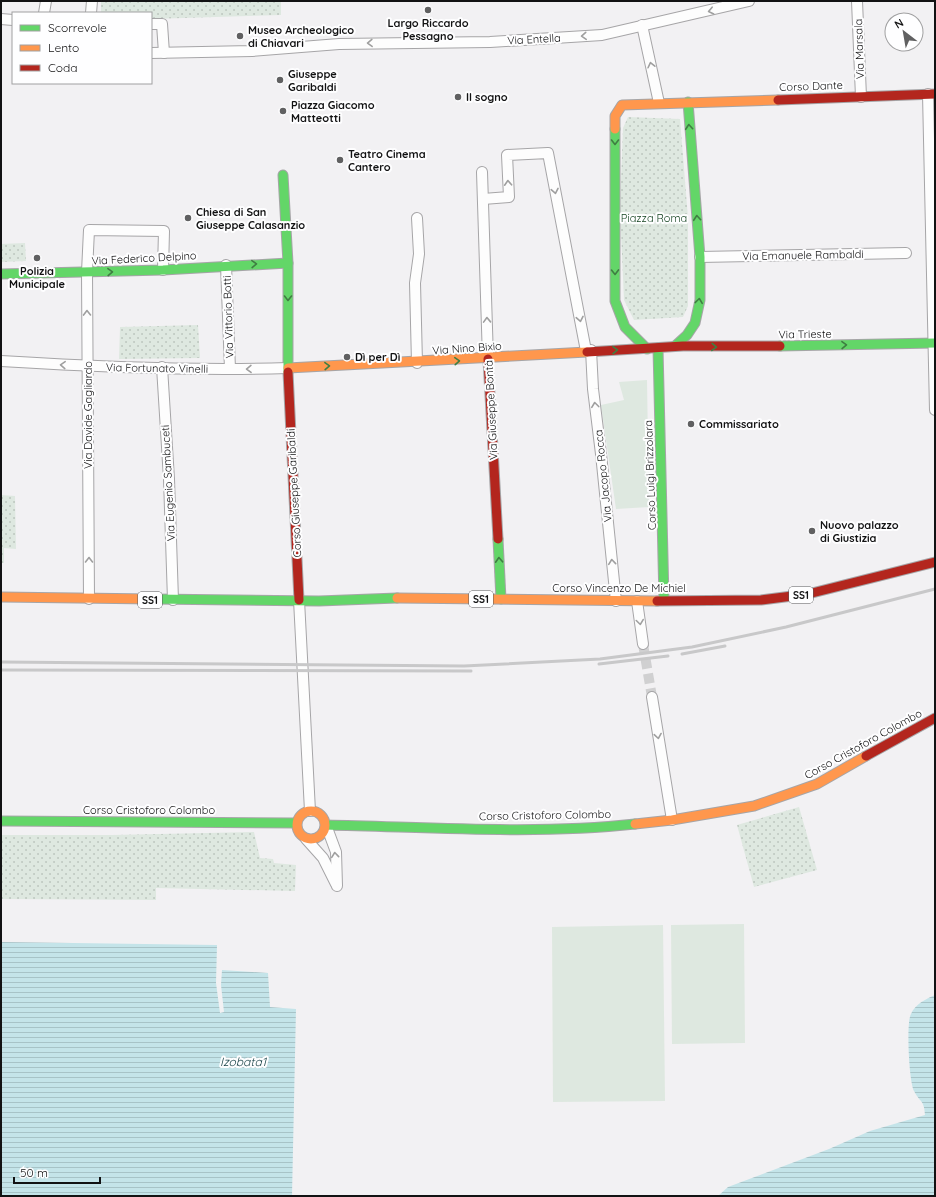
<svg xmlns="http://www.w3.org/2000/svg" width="936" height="1197" font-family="Quicksand,sans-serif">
<defs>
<pattern id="park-dots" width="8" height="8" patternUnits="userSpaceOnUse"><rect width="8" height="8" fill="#dee8e0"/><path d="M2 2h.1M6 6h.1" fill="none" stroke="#bdc6bf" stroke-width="1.8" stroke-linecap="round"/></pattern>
<pattern id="water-rules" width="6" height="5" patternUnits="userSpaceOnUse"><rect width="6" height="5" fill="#c4e4e9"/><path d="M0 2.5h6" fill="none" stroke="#a7c3c7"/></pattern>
</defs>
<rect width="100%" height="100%" fill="#f2f1f3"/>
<!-- grass -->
<g fill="#dee8e0">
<path d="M 647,380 L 649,507 L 616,509 L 601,405 L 624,400 L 619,382 Z"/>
<path d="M 744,924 L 745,1043 L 672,1044 L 671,925 Z"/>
<path d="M 663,925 L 665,1101 L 553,1102 L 552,927 Z"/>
</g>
<!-- park -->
<g fill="url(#park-dots)">
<path d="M 101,1 L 281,1 L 281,15 L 151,19 L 151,13 L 101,13 Z"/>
<path d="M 628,117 L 680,119 L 688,218 L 688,306 L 683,317 L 634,320 L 624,300 L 620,209 L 623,128 Z"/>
<path d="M 25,243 L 26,261 L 1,262 L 1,244 Z"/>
<path d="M 198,325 L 200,358 L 119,359 L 120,327 Z"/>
<path d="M 1,495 L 15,496 L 16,549 L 4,548 L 4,563 L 1,563 Z"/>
<path d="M 799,807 L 817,870 L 754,887 L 737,825 Z"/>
<path d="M 254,832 L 260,858 L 273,859 L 274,863 L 296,865 L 295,891 L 156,888 L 156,900 L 1,899 L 1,835 L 112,835 Z"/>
</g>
<!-- water -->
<g fill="url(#water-rules)">
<path d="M 1,942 L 217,945 L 216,983 L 220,1013 L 224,1012 L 221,985 L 222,970 L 268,973 L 270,1007 L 296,1009 L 292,1196 L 1,1196 Z"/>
<path d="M 935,995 L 935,1196 L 718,1196 L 728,1187 L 829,1149 L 870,1131 L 925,1115 C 924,1099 920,1103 914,1091 C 909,1082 906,1022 911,1014 C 915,1004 926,999 935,995 Z"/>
</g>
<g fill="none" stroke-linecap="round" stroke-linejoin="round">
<!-- street-tunnel -->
<path stroke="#d0d0d1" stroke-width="10" stroke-dasharray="10 5" stroke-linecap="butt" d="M 643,644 L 652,697"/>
<!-- street casing -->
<g stroke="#a6a5a7" stroke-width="12">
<g id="street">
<path d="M 857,1 L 861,97"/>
<path d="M 44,13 L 46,1"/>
<path d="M 91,13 L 92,1"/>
<path d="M 1,19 L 13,20"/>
<path d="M 151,24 L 162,24 L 164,53"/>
<path d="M 642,25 L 659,103"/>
<path d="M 151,53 L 252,51 L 339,44 L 490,42 L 602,35 L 749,1"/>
<path d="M 928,94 L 935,410"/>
<path d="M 482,172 L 488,359"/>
<path d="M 483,199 L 509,197 L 507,155 L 548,153 L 586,351"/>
<path d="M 700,257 L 906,253"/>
<path d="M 226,265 L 230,369"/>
<path d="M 591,350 L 593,389 L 601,454 L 616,601"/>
<path d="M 1,361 C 97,367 193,371 288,368"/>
<path d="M 417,363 L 415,283 L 419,254 L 417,218"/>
<path d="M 162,367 L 169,479 L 173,600"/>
<path d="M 89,599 L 87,272 L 89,230 L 164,231 L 163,270"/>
<path d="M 299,600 L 310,811"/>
<path d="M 637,601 L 643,644"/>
<path d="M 652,697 L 672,820"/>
<path d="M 326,825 L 336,852 L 337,886"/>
<path d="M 306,839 L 323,858 L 336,884"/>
</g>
</g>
<!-- fast casing -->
<g stroke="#a6a5a7" stroke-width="11">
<g id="fast">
<path d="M 615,129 L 615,301 L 625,327 L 647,349"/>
<path d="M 283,175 L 288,263 L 288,372"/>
<path d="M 1,274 L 163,270 L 288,263"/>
<path d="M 675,346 L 687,335 L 695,323 L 700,300 L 700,257 L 688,102"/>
<path d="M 780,346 L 935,343"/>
<path d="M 658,348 L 664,600"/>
<path d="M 498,539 L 501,599"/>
<path d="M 153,599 L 319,601 L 397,598"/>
<path d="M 1,821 L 296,823"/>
<path d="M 326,825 C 427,827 535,835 635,824"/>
</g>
</g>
<!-- slow casing -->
<g stroke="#a6a5a7" stroke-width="11">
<g id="slow">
<path d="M 615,129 L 615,116 L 622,105 L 778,100"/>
<path d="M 288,368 L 587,352"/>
<path d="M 1,597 L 153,599"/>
<path d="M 397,598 L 657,601"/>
<circle cx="311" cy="825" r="14"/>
<path d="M 635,824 L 672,820 L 754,806 L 817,784 L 866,756"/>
</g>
</g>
<!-- jam casing -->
<g stroke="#a6a5a7" stroke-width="11">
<g id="jam">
<path d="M 778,100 L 935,94"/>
<path d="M 587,352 L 683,346 L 780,346"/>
<path d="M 488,359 L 498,539"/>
<path d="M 288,372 L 299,600"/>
<path d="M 657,601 L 761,600 L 808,594 L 935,562"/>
<path d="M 866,756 L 935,718"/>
</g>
</g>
<!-- street -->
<use href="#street" stroke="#fdfdfd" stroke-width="10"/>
<!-- fast -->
<use href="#fast" stroke="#63d668" stroke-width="9"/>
<!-- slow -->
<use href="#slow" stroke="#ff974d" stroke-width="9"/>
<!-- jam -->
<use href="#jam" stroke="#b3261e" stroke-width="9"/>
<!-- rail -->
<g stroke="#c8c8c9" stroke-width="3">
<path d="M 682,654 L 725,646"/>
<path d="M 1,662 L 464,666 L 600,659 L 692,647 L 786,627 L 935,589"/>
<path d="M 599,664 L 668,656"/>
<path d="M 1,670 L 471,671"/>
</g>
</g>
<!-- one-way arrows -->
<defs><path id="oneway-chevron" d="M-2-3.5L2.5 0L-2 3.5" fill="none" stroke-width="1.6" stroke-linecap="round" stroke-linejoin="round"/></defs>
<g stroke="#9f9f9f">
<use href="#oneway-chevron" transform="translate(711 11) rotate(167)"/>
<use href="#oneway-chevron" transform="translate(584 36) rotate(176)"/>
<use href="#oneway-chevron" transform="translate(370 43) rotate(178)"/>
<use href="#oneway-chevron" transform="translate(651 65) rotate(-103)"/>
<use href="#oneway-chevron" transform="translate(508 183) rotate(-93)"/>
<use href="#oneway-chevron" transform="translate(555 191) rotate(79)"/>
<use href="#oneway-chevron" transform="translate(87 313) rotate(-91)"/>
<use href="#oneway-chevron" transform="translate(580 319) rotate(79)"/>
<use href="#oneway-chevron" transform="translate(487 320) rotate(-92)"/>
<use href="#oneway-chevron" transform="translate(63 365) rotate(-177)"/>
<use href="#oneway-chevron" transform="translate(249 369) rotate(179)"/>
<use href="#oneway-chevron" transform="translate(595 405) rotate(-97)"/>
<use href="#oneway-chevron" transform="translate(89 560) rotate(-90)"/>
<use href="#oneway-chevron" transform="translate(612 562) rotate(-96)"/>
<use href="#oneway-chevron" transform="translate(640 622) rotate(82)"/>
<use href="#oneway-chevron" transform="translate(658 736) rotate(81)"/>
<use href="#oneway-chevron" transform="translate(335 855) rotate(-96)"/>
</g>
<g stroke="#3f7e42">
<use href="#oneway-chevron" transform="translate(689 127) rotate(-95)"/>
<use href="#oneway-chevron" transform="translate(615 142) rotate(90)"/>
<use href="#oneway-chevron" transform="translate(697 218) rotate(-95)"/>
<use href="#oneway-chevron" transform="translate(254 264) rotate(-2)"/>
<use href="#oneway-chevron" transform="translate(110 272) rotate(-2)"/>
<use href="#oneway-chevron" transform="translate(615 272) rotate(89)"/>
<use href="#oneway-chevron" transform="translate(288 298) rotate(90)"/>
<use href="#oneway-chevron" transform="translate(699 301) rotate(-83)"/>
<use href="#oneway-chevron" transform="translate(844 345) rotate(-1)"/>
<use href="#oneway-chevron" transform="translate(714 347) rotate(2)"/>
<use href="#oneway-chevron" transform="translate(615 350) rotate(-1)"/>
<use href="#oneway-chevron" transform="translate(457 361) rotate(-4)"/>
<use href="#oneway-chevron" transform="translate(327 366) rotate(-2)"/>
<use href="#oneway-chevron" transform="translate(499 560) rotate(-93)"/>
</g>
<!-- markers -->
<g fill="#606061" stroke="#fefeff" stroke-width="1.5">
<circle cx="428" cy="10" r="4"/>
<circle cx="240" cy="36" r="4"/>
<circle cx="280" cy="80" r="4"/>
<circle cx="458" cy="97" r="4"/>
<circle cx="283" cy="111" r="4"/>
<circle cx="340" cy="160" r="4"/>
<circle cx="188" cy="218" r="4"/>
<circle cx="37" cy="258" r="4"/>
<circle cx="347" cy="357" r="4"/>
<circle cx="691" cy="424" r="4"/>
<circle cx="812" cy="531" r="4"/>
</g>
<g text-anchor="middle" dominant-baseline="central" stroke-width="4" stroke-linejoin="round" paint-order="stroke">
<!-- shield labels -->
<g fill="#fefeff" stroke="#59595a" stroke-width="1">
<rect x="789" y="587" width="24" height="16" rx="3"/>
<rect x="469" y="591" width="24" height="16" rx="3"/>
<rect x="138" y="592" width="24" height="16" rx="3"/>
</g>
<g font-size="10" font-weight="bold" fill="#121213">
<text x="801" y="595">SS1</text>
<text x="481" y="599">SS1</text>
<text x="150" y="600">SS1</text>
</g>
<!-- poi labels -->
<g font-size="11" font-weight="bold" fill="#121213" stroke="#fefeff" text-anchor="start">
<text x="428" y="23" text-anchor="middle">Largo Riccardo<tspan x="428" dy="13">Pessagno</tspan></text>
<text x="248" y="30">Museo Archeologico<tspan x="248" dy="13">di Chiavari</tspan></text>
<text x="288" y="74">Giuseppe<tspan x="288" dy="13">Garibaldi</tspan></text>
<text x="466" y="97">Il sogno</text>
<text x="291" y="105">Piazza Giacomo<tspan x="291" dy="13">Matteotti</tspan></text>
<text x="348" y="154">Teatro Cinema<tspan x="348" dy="13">Cantero</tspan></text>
<text x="196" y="212">Chiesa di San<tspan x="196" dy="13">Giuseppe Calasanzio</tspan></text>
<text x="37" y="271" text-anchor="middle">Polizia<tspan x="37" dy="13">Municipale</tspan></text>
<text x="355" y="357">Dì per Dì</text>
<text x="699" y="424">Commissariato</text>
<text x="820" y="525">Nuovo palazzo<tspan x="820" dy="13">di Giustizia</tspan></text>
</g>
<!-- street labels -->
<g font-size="11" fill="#121213" stroke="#fefeff">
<text transform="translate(534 39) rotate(-3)">Via Entella</text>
<text transform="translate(859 49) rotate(-92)">Via Marsala</text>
<text transform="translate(811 86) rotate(-2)">Corso Dante</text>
<text transform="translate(803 255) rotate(-1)">Via Emanuele Rambaldi</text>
<text transform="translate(144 258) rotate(-3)">Via Federico Delpino</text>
<text transform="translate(228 317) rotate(-92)">Via Vittorio Botti</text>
<text transform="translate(805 334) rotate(-1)">Via Trieste</text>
<text transform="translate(467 348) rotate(-4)">Via Nino Bixio</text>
<text transform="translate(157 368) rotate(1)">Via Fortunato Vinelli</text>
<text transform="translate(491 410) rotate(-93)">Via Giuseppe Bontà</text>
<text transform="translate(88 415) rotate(-90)">Via Davide Gagliardo</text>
<text transform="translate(650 475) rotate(-92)">Corso Luigi Brizzolara</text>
<text transform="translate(603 476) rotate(-96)">Via Jacopo Rocca</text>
<text transform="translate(168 483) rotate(-93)">Via Eugenio Sambuceti</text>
<text transform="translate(294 493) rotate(-93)">Corso Giuseppe Garibaldi</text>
<text x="619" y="588">Corso Vincenzo De Michiel</text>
<text transform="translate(863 744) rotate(-29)">Corso Cristoforo Colombo</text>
<text x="149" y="810">Corso Cristoforo Colombo</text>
<text transform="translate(545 815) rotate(-1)">Corso Cristoforo Colombo</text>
</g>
<!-- park labels -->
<g font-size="11" fill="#144321" stroke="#fefeff">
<text x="654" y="218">Piazza Roma</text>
</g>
<!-- water labels -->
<g font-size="12" font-style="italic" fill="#123d42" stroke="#fefeff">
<text x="243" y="1061">Izobata1</text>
</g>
</g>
<!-- border -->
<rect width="936" height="1197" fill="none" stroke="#121213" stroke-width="4"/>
<!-- legend -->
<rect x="12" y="12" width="140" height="72" fill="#fefeff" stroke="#a0a0a1"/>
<rect x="20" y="25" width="20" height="6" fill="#63d668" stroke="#a0a0a1"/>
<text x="48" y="32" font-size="12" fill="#121213">Scorrevole</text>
<rect x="20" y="45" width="20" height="6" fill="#ff974d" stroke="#a0a0a1"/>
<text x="48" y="52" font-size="12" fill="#121213">Lento</text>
<rect x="20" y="65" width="20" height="6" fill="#b3261e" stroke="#a0a0a1"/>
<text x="48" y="72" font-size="12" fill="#121213">Coda</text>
<!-- north arrow -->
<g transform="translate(904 32) rotate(329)"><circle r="19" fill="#fefeff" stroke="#a0a0a1"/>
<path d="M0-3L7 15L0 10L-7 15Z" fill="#606061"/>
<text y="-6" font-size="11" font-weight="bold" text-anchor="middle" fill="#121213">N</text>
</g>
<!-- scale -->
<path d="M14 1177v6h86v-6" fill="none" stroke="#121213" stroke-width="2"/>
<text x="20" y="1177" font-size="12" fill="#121213" stroke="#fefeff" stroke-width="3" paint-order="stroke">50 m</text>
</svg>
